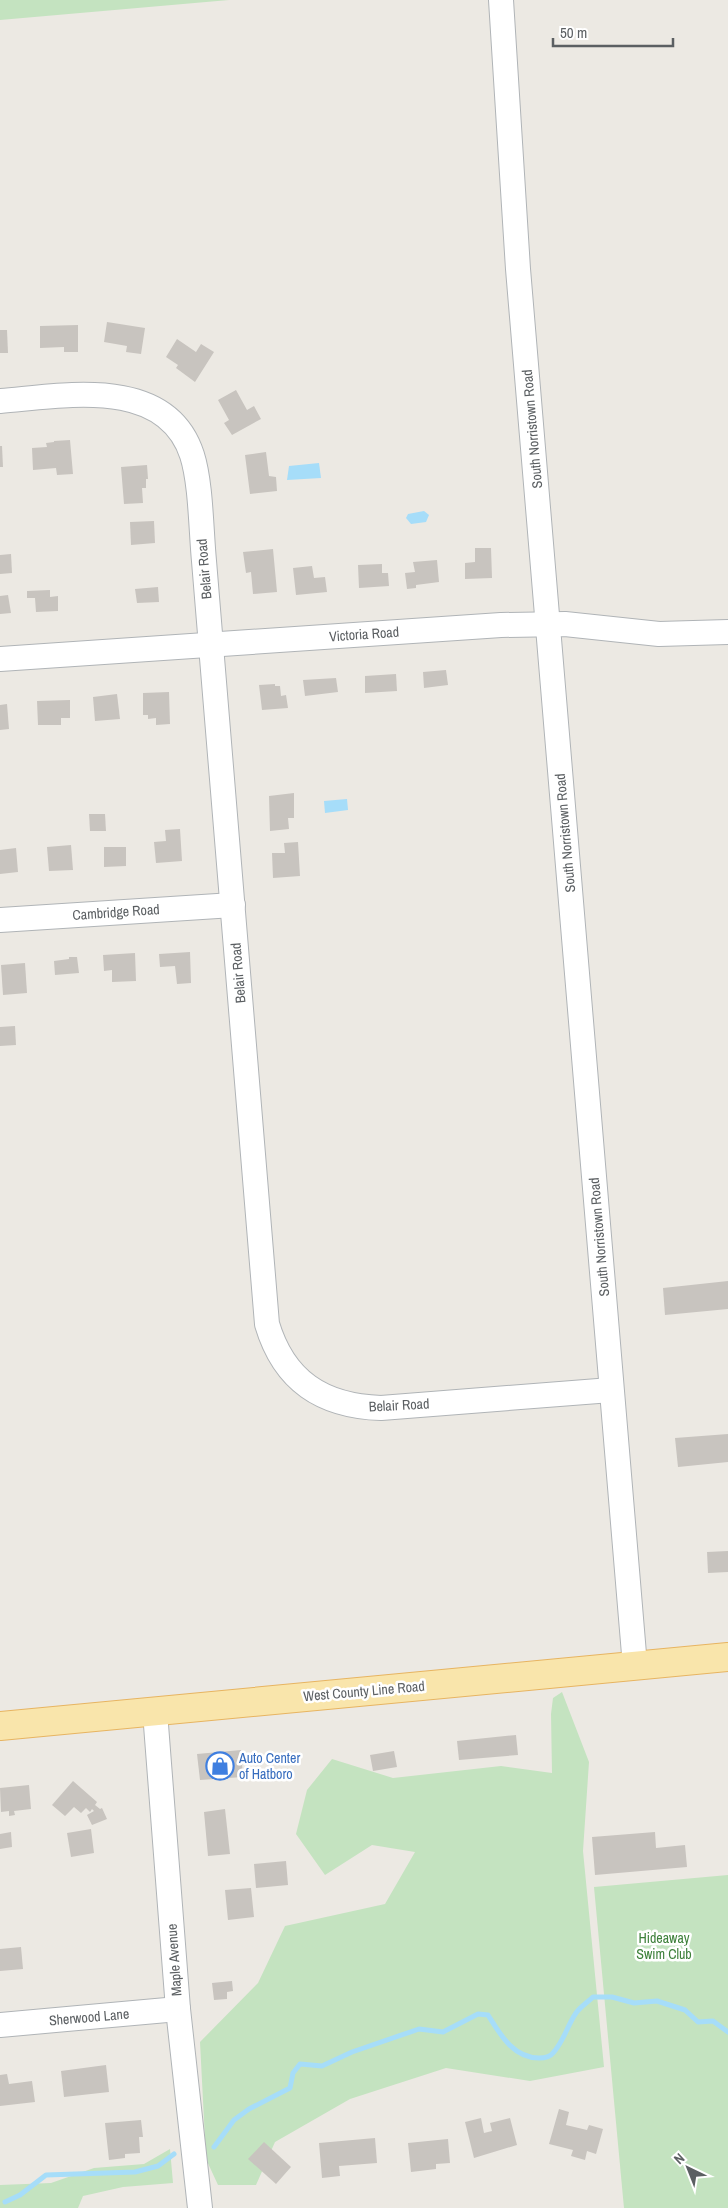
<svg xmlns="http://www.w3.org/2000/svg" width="728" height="2208" font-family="'Archivo Narrow',sans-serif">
<rect width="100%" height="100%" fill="#ece9e3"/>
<!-- green -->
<g fill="#c4e3c0">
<path d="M 0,0 L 229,0 L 0,20 Z"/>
<path d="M 562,1692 L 589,1762 L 583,1851 L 604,2067 L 530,2081 L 446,2068 L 350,2099 L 275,2142 L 256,2185 L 218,2185 L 206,2159 L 200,2042 L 258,1983 L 285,1926 L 385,1904 L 415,1852 L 372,1845 L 325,1875 L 296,1834 L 307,1790 L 332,1759 L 393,1778 L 501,1766 L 552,1773 L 551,1714 L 553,1698 Z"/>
<path d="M 728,1875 L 728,2208 L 624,2208 L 594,1887 Z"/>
<path d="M 170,2149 L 173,2183 L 123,2187 L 83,2196 L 78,2208 L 0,2208 L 0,2185 L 51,2183 L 94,2168 L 144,2164 Z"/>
</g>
<!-- water -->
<g fill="#a6ddf9">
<path d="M 319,463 L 321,478 L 287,480 L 289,466 Z"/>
<path d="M 424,511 L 429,515 L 426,522 L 411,524 L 406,518 L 408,514 Z"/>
<path d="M 347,799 L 348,810 L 325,813 L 324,801 Z"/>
</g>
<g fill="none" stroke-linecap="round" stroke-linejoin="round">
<!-- stream -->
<g stroke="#a6ddf9" stroke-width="5">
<path d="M 214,2147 L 234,2120 L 249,2109 L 290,2088 L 293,2073 L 300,2064 L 322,2066 L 352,2052 L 419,2029 L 443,2032 L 478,2014 L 488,2015 C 500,2034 513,2058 539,2058 C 544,2058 550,2057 553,2053 C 564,2041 567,2026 576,2013 C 580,2007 588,2002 593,1997 L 612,1997 L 634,2003 L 657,2001 L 685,2010 L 698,2022 L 713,2021 L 728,2032"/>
<path d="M 5,2202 L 20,2195 L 46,2175 L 135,2172 L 158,2166 L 174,2154"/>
</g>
</g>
<!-- building -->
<g fill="#c8c4bf">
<path d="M 107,322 L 145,328 L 141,354 L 126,352 L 127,346 L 104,342 Z"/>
<path d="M 78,325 L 78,352 L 64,352 L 64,347 L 40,348 L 40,326 Z"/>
<path d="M 0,330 L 7,330 L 8,353 L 0,353 Z"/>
<path d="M 177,339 L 196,352 L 201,344 L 214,352 L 195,382 L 176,368 L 178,365 L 166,357 Z"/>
<path d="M 236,390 L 247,410 L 254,406 L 261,419 L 232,435 L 224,423 L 229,420 L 218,400 Z"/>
<path d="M 70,440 L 73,474 L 57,475 L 56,468 L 33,470 L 32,448 L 47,447 L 46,443 L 54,442 L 54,441 Z"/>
<path d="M 0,446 L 2,446 L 3,467 L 0,467 Z"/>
<path d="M 266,452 L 269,476 L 276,477 L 277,491 L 250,494 L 245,455 Z"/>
<path d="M 147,465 L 148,479 L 146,479 L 146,488 L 142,488 L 143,503 L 124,504 L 121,467 Z"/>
<path d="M 154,521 L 155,543 L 131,545 L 130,522 Z"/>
<path d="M 475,548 L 491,548 L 492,578 L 465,579 L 465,563 L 475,562 Z"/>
<path d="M 273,549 L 277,592 L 253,594 L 251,572 L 246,573 L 243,552 Z"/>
<path d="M 11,554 L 12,573 L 0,574 L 0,555 Z"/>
<path d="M 437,560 L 439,582 L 416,585 L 416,588 L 407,589 L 405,573 L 415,572 L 413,562 Z"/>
<path d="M 382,564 L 382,573 L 388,573 L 389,586 L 359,588 L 358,565 Z"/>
<path d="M 312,566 L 314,578 L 325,577 L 327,592 L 296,595 L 293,568 Z"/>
<path d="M 158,587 L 159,602 L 137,603 L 135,589 Z"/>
<path d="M 50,590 L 50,597 L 58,596 L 58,611 L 36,612 L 35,598 L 27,598 L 27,591 Z"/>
<path d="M 8,595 L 11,613 L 0,614 L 0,596 Z"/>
<path d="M 446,670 L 448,685 L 424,688 L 423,672 Z"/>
<path d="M 396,674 L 397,691 L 365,693 L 365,676 Z"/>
<path d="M 336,678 L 338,692 L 305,696 L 303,680 Z"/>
<path d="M 275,684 L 275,686 L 280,686 L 281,696 L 286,695 L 288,708 L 262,710 L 259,685 Z"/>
<path d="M 169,692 L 170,724 L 156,725 L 156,718 L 148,719 L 148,715 L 143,715 L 143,693 Z"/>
<path d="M 117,694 L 120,719 L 95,721 L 93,697 Z"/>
<path d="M 70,700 L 70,718 L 61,718 L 61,725 L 38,725 L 37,701 Z"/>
<path d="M 7,704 L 9,729 L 0,730 L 0,705 Z"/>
<path d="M 294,793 L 294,818 L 288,818 L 289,829 L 270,831 L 269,796 Z"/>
<path d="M 89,814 L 105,814 L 106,831 L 90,831 Z"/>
<path d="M 180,829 L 182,861 L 156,863 L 154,842 L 166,841 L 165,830 Z"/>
<path d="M 298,842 L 300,876 L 273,878 L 272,853 L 285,853 L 284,843 Z"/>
<path d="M 71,845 L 73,870 L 49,871 L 47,847 Z"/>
<path d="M 104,847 L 126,847 L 126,866 L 104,867 Z"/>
<path d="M 16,848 L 18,872 L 0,874 L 0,850 Z"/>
<path d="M 190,952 L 191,983 L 177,984 L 175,966 L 160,967 L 159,954 Z"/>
<path d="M 135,953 L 136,981 L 112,982 L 112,970 L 104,971 L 103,955 Z"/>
<path d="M 69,957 L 77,957 L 79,973 L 55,975 L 54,961 L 69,959 Z"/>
<path d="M 25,963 L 27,993 L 3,995 L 1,965 Z"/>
<path d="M 15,1026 L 16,1045 L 0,1046 L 0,1027 Z"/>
<path d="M 728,1281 L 728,1309 L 665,1315 L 663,1288 Z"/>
<path d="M 728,1434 L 728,1462 L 678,1467 L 675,1438 Z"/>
<path d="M 728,1551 L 728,1572 L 708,1573 L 707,1552 Z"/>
<path d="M 516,1735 L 518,1755 L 459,1760 L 457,1741 Z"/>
<path d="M 241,1750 L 243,1777 L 200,1780 L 197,1754 Z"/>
<path d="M 394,1751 L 397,1767 L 373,1771 L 370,1755 Z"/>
<path d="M 73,1781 L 97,1802 L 95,1805 L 100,1809 L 102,1808 L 107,1819 L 92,1825 L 87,1815 L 94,1811 L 92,1809 L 90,1812 L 86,1808 L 81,1813 L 74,1807 L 65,1816 L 52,1805 Z"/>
<path d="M 29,1785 L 31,1809 L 14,1811 L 15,1815 L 9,1816 L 9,1811 L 1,1812 L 0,1788 Z"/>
<path d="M 225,1809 L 230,1854 L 208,1856 L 204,1812 Z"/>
<path d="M 91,1829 L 94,1853 L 71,1857 L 67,1833 Z"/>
<path d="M 11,1832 L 12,1847 L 0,1849 L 0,1834 Z"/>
<path d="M 655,1832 L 656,1848 L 685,1845 L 687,1867 L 595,1875 L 592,1837 Z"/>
<path d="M 286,1861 L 288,1885 L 256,1888 L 254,1864 Z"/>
<path d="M 251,1888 L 254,1917 L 228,1920 L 225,1890 Z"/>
<path d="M 21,1947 L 23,1969 L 0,1971 L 0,1949 Z"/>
<path d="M 232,1981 L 233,1991 L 227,1992 L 227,1999 L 214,2000 L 212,1983 Z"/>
<path d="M 106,2065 L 109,2092 L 64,2097 L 61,2071 Z"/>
<path d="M 7,2074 L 9,2084 L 32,2081 L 35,2102 L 0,2106 L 0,2075 Z"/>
<path d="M 559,2109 L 569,2112 L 566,2125 L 587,2130 L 589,2125 L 603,2129 L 596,2154 L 587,2151 L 585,2160 L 571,2156 L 573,2150 L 549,2144 Z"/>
<path d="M 481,2118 L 484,2133 L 492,2131 L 490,2123 L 510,2118 L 517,2145 L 474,2158 L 465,2122 Z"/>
<path d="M 141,2120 L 143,2137 L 139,2137 L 140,2153 L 125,2154 L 125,2158 L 109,2160 L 105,2123 Z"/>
<path d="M 375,2138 L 377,2163 L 339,2166 L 340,2176 L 322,2178 L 319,2143 Z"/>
<path d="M 448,2139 L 450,2163 L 436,2164 L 436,2169 L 411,2172 L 408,2143 Z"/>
<path d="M 264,2142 L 291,2167 L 276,2184 L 248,2159 Z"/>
</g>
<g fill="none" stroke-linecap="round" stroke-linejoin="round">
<!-- minor casing -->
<g stroke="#b0b4b7" stroke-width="26">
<g id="minor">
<path d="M 501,0 L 518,269 L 635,1666"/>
<path d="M 0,401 C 63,396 166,375 192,455 C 201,483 201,530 204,561 L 267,1324 C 284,1381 322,1406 381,1408 L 611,1390"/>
<path d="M 0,659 L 501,625 L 565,624 L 659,634 L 728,632"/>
<path d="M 0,920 L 233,905"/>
<path d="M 155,1712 L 178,2009 L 200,2208"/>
<path d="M 0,2025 L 178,2009"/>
</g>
</g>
<!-- major casing -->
<g stroke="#e7b461" stroke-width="30">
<path id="major" d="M 0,1726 L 728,1657"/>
</g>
<!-- minor -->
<use href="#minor" stroke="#fff" stroke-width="24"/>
<!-- major -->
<use href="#major" stroke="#f9e5ab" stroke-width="28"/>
</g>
<!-- icons -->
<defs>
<g id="shop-ring" transform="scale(1.4375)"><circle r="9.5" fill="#fff" stroke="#3f7fe0" stroke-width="1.5"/><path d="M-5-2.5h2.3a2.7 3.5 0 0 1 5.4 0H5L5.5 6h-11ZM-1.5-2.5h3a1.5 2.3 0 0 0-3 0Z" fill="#3f7fe0"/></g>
</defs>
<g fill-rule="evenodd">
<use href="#shop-ring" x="220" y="1766"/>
</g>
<g text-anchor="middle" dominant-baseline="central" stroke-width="5" stroke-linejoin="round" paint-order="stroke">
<!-- street labels -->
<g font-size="14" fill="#5b5f62" stroke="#fff">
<text transform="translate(532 429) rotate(-95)">South Norristown Road</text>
<text transform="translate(204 569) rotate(-95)">Belair Road</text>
<text transform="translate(364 634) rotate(-4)">Victoria Road</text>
<text transform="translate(565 833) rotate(-95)">South Norristown Road</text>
<text transform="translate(116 912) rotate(-4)">Cambridge Road</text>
<text transform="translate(238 973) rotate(-95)">Belair Road</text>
<text transform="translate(599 1237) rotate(-95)">South Norristown Road</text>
<text transform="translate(399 1405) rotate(-3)">Belair Road</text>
<text transform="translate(364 1691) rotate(-5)">West County Line Road</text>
<text transform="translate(174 1960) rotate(-94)">Maple Avenue</text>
<text transform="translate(89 2017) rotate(-5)">Sherwood Lane</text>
</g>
<!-- shop labels -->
<g font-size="14" fill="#366cbe" stroke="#fff" text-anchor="start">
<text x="239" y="1758">Auto Center<tspan x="239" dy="16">of Hatboro</tspan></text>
</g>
<!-- park labels -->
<g font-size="14" fill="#3e813b" stroke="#fff">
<text x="664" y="1938">Hideaway<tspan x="664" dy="16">Swim Club</tspan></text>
</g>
</g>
<!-- north arrow -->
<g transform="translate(688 2168) rotate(317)" stroke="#ffffff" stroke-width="4" paint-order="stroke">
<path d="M0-4L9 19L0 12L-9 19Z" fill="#5b5f62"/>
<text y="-8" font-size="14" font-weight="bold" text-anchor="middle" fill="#5b5f62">N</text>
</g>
<!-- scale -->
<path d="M553 38v8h120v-8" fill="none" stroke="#5b5f62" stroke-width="2.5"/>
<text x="560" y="38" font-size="15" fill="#5b5f62" stroke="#ffffff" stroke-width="4" paint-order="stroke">50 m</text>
</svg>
